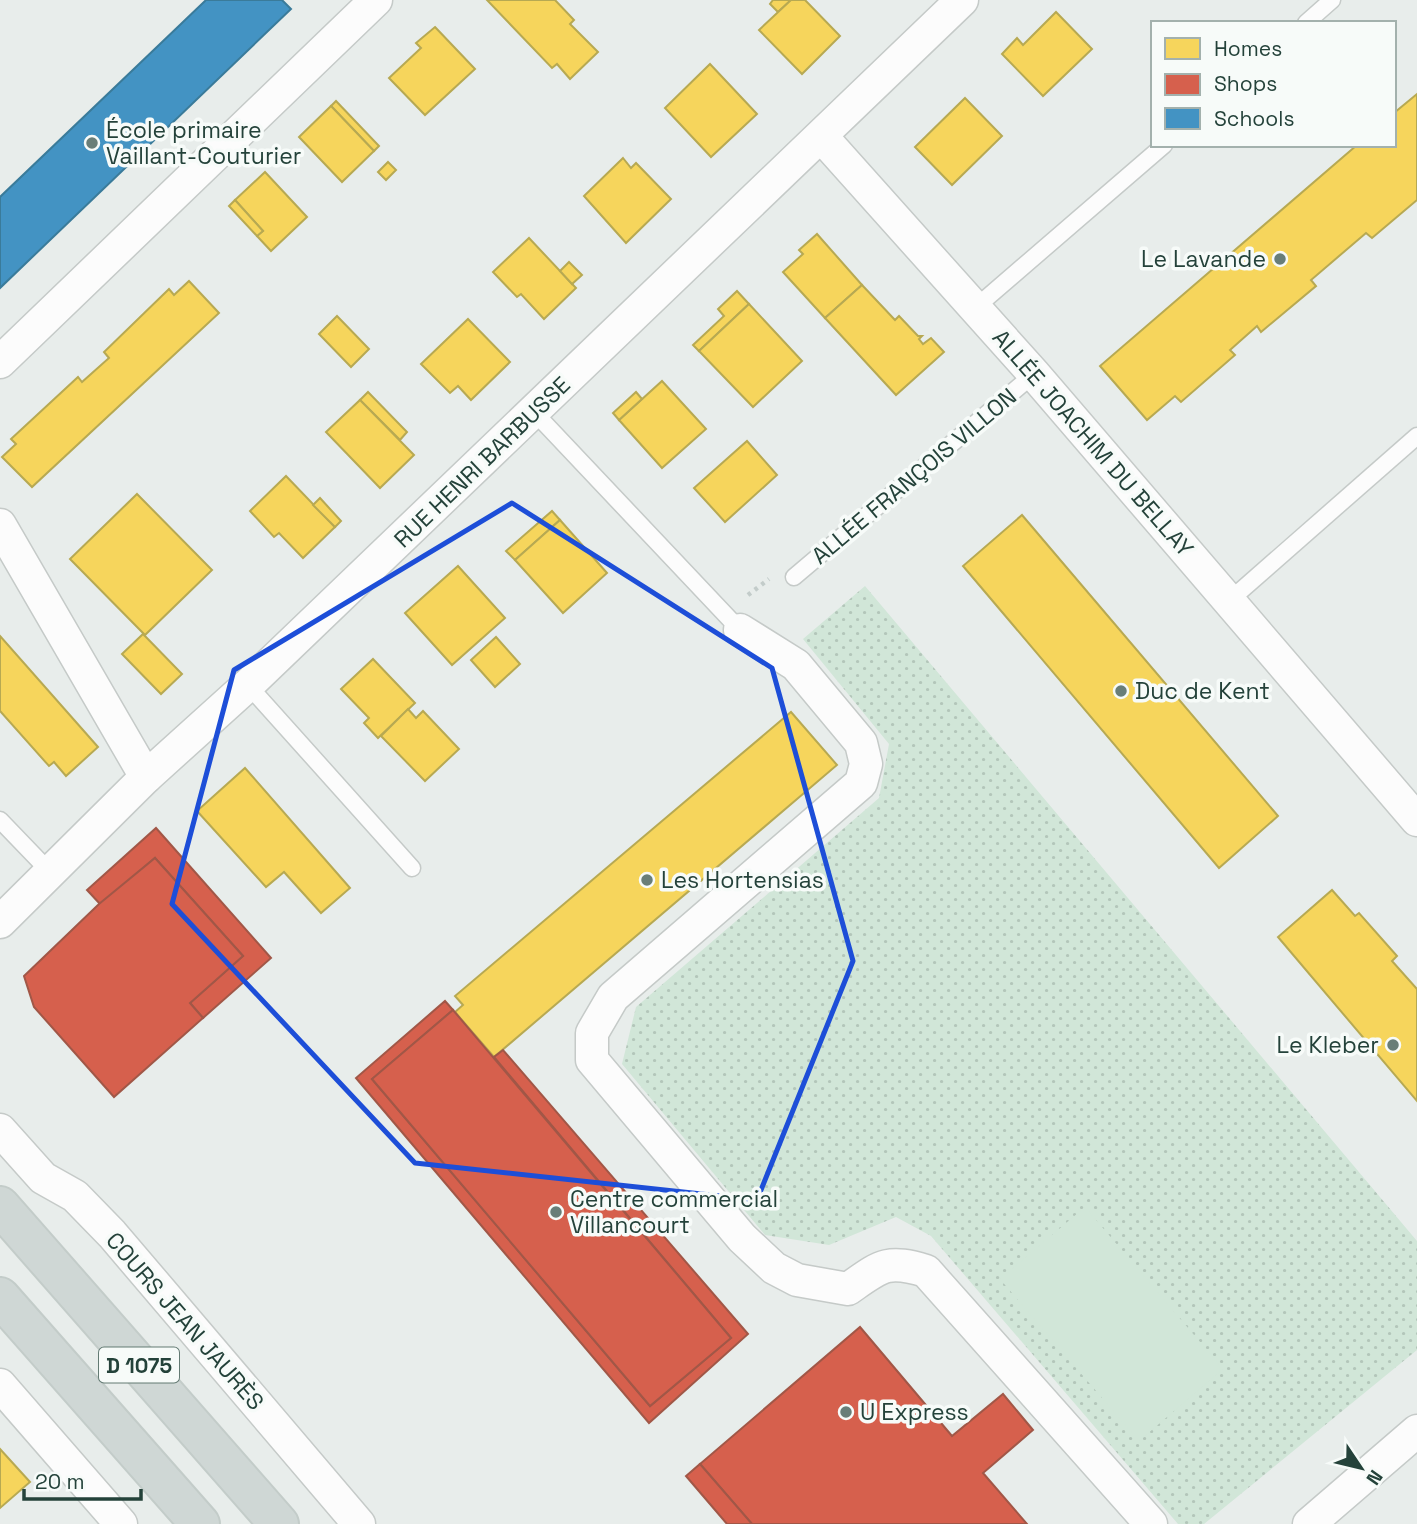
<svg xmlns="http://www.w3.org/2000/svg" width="1417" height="1524" font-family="'Space Grotesk',sans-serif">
<defs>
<pattern id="park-dots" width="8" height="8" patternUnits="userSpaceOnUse" patternTransform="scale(1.75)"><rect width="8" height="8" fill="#d1e6d8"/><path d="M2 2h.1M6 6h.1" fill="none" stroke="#b3c6ba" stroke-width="1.8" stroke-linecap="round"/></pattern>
</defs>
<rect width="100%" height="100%" fill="#e8edeb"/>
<!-- park -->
<path fill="url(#park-dots)" d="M 865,586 L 1417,1241 L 1417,1350 L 1204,1524 L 1178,1524 L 931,1236 L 896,1217 L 829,1245 L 765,1235 L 622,1064 L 636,1007 L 879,798 L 889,744 L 803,639 Z"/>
<!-- pitch -->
<path fill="#d1e6d8" d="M 1085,1207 L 1223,1369 L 1139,1441 L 1000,1279 Z"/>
<!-- homes -->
<g fill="#f6d55c" stroke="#b7a952" stroke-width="2">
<path d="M 487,0 L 555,0 L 574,20 L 570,24 L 598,52 L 570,79 L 557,64 L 552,68 Z"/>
<path d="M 773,0 L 791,0 L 778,12 L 770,4 Z"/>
<path d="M 791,0 L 805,0 L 840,36 L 802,74 L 759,30 Z"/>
<path d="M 1056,12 L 1092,49 L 1043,96 L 1002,54 L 1017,38 L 1023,45 Z"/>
<path d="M 435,27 L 475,69 L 425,115 L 389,78 L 421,48 L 416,43 Z"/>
<path d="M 710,64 L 757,114 L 711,157 L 665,108 Z"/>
<path d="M 1417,94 L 1417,200 L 1372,238 L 1366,233 L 1311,280 L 1316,286 L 1261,332 L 1257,326 L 1230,350 L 1235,355 L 1181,402 L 1175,396 L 1147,420 L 1100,366 L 1357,145 L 1394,145 L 1394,113 Z"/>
<path d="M 965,98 L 1002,136 L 952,185 L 915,147 Z"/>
<path d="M 336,101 L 379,146 L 374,151 L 331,106 Z"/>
<path d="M 331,106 L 374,151 L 342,182 L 299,137 Z"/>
<path d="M 623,158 L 631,168 L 636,163 L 671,199 L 626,243 L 584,196 Z"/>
<path d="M 388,162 L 396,170 L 386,180 L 378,172 Z"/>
<path d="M 265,172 L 307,217 L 271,251 L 257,236 L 263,231 L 235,200 Z"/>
<path d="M 235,200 L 263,231 L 257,236 L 229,206 Z"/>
<path d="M 817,234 L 862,285 L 825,318 L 783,272 L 803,254 L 799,250 Z"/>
<path d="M 529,238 L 576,288 L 544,319 L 521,294 L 517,297 L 493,272 Z"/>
<path d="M 569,262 L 582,275 L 572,284 L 560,271 Z"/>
<path d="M 189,281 L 219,313 L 32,487 L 2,457 L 16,444 L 11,439 L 78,377 L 82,382 L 109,358 L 104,352 L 169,289 L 174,295 Z"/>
<path d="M 862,285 L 895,320 L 899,316 L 918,336 L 922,336 L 919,339 L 923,344 L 931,338 L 944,352 L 896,395 L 825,318 Z"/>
<path d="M 737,291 L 749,304 L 699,351 L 693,345 L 724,316 L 718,309 Z"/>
<path d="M 749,304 L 802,361 L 753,407 L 699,351 Z"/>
<path d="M 337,316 L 369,349 L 351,367 L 319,334 Z"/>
<path d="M 468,319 L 510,362 L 471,400 L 458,386 L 450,393 L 421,364 Z"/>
<path d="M 662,381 L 706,429 L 662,468 L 619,420 Z"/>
<path d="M 368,392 L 407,432 L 400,440 L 360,400 Z"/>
<path d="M 636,392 L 642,399 L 619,420 L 613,413 Z"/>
<path d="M 360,400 L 414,455 L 380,488 L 326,432 Z"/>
<path d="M 747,441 L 777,475 L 725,522 L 694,488 Z"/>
<path d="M 286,476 L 335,527 L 303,558 L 279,533 L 274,537 L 250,511 Z"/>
<path d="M 137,494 L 212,570 L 145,635 L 70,559 Z"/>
<path d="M 320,498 L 341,521 L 335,527 L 313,505 Z"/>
<path d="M 552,511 L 560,520 L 515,560 L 506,551 Z"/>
<path d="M 1022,515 L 1278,816 L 1219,868 L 963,566 Z"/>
<path d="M 560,520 L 607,573 L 563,613 L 515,560 Z"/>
<path d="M 458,566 L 505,618 L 452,665 L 405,613 Z"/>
<path d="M 143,634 L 182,674 L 161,694 L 122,654 Z"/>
<path d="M 0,636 L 98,747 L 66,776 L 54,762 L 49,766 L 0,711 Z"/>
<path d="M 496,637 L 520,664 L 495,687 L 471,660 Z"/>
<path d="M 373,659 L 415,703 L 378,738 L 364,723 L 369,718 L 341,689 Z"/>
<path d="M 408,709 L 416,718 L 423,711 L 459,749 L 425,781 L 381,736 Z"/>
<path d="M 791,712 L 837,765 L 494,1057 L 455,1012 L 463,1005 L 455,996 Z"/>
<path d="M 245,768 L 350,888 L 321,913 L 284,872 L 266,887 L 197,811 Z"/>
<path d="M 1332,890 L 1355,916 L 1359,913 L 1397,956 L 1392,961 L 1417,989 L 1417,1101 L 1278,937 Z"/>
<path d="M 0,1449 L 30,1482 L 0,1508 Z"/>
</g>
<!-- shops -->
<g fill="#d6604d" stroke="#a15747" stroke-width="2">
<path d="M 156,828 L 271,958 L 203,1018 L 190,1003 L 243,956 L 155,858 L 101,905 L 87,890 Z"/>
<path d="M 155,858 L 243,956 L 190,1003 L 203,1018 L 114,1097 L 34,1007 L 24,976 L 99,904 Z"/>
<path d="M 445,1001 L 453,1010 L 372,1079 L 650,1406 L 731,1338 L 494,1057 L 503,1050 L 748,1334 L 649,1423 L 356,1078 Z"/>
<path d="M 453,1010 L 731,1338 L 650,1406 L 372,1079 Z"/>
<path d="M 860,1327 L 952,1436 L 1003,1394 L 1033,1430 L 983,1473 L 1027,1524 L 752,1524 L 700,1464 Z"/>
<path d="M 700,1464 L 752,1524 L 727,1524 L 686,1476 Z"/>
</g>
<!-- schools -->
<path fill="#4393c3" stroke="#3a7b9a" stroke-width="2" d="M 206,0 L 282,0 L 291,9 L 0,288 L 0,197 Z"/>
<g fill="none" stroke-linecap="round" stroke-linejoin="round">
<!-- lane casing -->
<g stroke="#c5cac8" stroke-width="19">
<g id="lane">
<path d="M 1306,23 L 1332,0"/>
<path d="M 975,308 L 1164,145"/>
<path d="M 534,412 L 740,630"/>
<path d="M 794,577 L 1034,374"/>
<path d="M 1229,601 L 1417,436"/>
<path d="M 248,685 L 412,868"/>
<path d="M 0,820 L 51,873"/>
</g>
</g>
<!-- street casing -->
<g stroke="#c5cac8" stroke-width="35">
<g id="street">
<path d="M 822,137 L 1034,374 L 1417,820"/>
<path d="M 0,362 L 376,0"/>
<path d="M 0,525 L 146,777"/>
<path d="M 740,630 L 796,665 L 861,743 L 866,764 L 861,783 L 613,997 L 592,1033 L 592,1060 L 742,1238 L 774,1268 L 797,1280 L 848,1289 C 881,1266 886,1259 926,1271 L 1151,1524"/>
<path d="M 0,922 L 146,777 L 248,685 L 962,0"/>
<path d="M 0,1130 L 43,1178 L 75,1196 L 112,1234 L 359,1524"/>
<path d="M 0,1385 L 121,1524"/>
<path d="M 1309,1524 L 1417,1431"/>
</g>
</g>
<!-- primary casing -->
<g stroke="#c3ccc9" stroke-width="42">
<g id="primary">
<path d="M 0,1206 L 279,1524"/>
<path d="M 0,1297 L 200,1524"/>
</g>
</g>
<!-- path -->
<path stroke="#c3ccca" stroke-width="4.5" stroke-dasharray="3.5 5" stroke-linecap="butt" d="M 748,595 L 769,579"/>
<!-- lane -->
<use href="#lane" stroke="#fcfcfc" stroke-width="16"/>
<!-- street -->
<use href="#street" stroke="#fcfcfc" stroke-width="32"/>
<!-- primary -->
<use href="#primary" stroke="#cfd7d5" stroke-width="38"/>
</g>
<!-- marked area -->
<path fill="none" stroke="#1d4ed8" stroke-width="5" stroke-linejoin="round" d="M 512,503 L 772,668 L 853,961 L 757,1200 L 415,1163 L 172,904 L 234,670 Z"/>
<!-- markers -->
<g fill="#697e78" stroke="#f7fbf9" stroke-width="2.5">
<circle cx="92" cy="143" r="7"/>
<circle cx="1280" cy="259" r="7"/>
<circle cx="1121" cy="691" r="7"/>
<circle cx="647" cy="880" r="7"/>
<circle cx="1393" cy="1045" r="7"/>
<circle cx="556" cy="1212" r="7"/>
<circle cx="846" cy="1412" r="7"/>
</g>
<g text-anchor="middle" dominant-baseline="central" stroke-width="7" stroke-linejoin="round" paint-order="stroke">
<!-- shield labels -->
<rect fill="#f7fbf9" stroke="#637a73" stroke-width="2" x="99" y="1347.5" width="80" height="35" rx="5"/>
<g font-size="21" font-weight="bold" fill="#24423a">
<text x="139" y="1365">D 1075</text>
</g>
<!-- poi labels -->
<g font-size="23" fill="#24423a" stroke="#f7fbf9" text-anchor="start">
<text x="106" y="130">École primaire<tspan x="106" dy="26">Vaillant-Couturier</tspan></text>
<text x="1266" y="259" text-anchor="end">Le Lavande</text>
<text x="1135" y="691">Duc de Kent</text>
<text x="661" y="880">Les Hortensias</text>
<text x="1379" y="1045" text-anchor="end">Le Kleber</text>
<text x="570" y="1199">Centre commercial<tspan x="570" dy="26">Villancourt</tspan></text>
<text x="860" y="1412">U Express</text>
</g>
<!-- street labels -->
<g font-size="23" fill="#24423a" stroke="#f7fbf9">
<text transform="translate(1093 443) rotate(49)">ALLÉE JOACHIM DU BELLAY</text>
<text transform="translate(482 462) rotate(-44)">RUE HENRI BARBUSSE</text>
<text transform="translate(914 476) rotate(-40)">ALLÉE FRANÇOIS VILLON</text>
<text transform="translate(185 1321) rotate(49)">COURS JEAN JAURÈS</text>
</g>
</g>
<!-- legend -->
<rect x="1151" y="21" width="245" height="126" fill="#f7fbf9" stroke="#a3b1ad" stroke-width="2"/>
<rect x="1165" y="38" width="35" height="21" fill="#f6d55c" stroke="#a3b1ad" stroke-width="2"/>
<text x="1214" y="56" font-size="21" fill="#24423a">Homes</text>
<rect x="1165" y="74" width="35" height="21" fill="#d6604d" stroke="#a3b1ad" stroke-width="2"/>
<text x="1214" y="91" font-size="21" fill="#24423a">Shops</text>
<rect x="1165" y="108" width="35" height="21" fill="#4393c3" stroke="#a3b1ad" stroke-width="2"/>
<text x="1214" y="126" font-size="21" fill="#24423a">Schools</text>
<!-- north arrow -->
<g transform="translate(1361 1468) rotate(125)" stroke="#f7fbf9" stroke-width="5" paint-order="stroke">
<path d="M0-5L12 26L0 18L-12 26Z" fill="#24423a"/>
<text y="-10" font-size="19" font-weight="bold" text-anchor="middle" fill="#24423a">N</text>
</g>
<!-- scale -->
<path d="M24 1489v10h117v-10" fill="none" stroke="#24423a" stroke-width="3.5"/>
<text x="35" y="1489" font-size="21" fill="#24423a" stroke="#f7fbf9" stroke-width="5" paint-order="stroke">20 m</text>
</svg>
